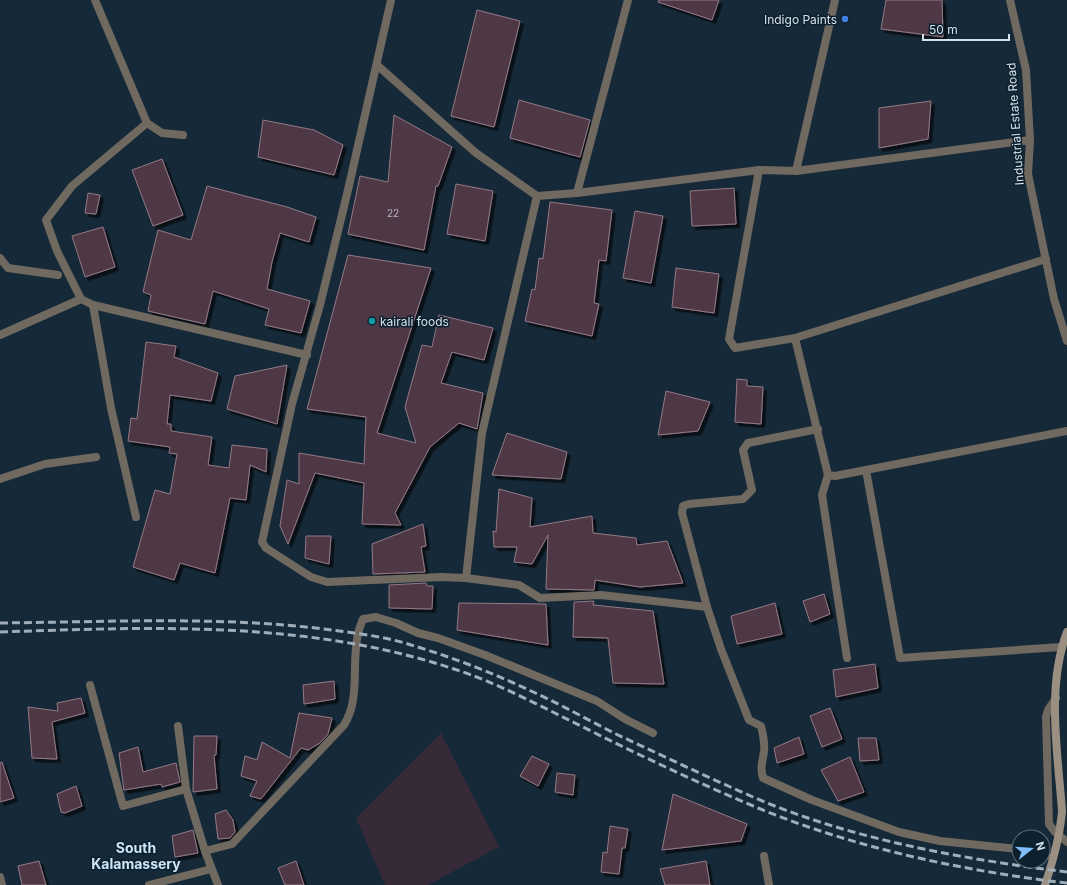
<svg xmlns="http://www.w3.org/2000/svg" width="1067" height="885" font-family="Inter,sans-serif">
<defs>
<filter id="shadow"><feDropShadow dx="3.5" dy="3.5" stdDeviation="0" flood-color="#0009"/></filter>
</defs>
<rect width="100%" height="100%" fill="#162938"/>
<!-- education -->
<path fill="#362a38" d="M 441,733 L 499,847 L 428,885 L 385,885 L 356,818 Z"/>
<!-- building -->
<g fill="#4f3844" stroke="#947986" filter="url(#shadow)">
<path d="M 659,0 L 719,0 L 712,20 L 658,2 Z"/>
<path d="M 886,0 L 942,0 L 943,37 L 881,29 Z"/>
<path d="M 477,10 L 520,21 L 494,127 L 451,116 Z"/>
<path d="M 519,100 L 590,120 L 580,157 L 510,138 Z"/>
<path d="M 931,101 L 928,139 L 879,148 L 879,108 Z"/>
<path d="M 394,115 L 452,147 L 438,186 L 436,186 L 424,250 L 348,234 L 360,176 L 388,182 Z"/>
<path d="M 263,120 L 314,130 L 343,145 L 334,175 L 258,157 Z"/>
<path d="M 162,159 L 183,215 L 153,226 L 132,170 Z"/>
<path d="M 456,184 L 493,191 L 485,241 L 447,234 Z"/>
<path d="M 207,186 L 287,207 L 316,217 L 309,242 L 280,233 L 272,262 L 267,289 L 310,301 L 301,333 L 265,325 L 269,309 L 213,291 L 205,324 L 148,311 L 151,295 L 143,292 L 158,230 L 191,240 Z"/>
<path d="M 734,188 L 736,224 L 692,226 L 690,191 Z"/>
<path d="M 88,193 L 100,195 L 96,214 L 85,213 Z"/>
<path d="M 550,202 L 612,210 L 606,261 L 599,260 L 594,303 L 599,304 L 592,336 L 525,321 L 532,289 L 535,290 L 539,258 L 543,259 Z"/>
<path d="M 635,211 L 663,216 L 651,283 L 623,278 Z"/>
<path d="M 103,227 L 115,267 L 85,277 L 72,236 Z"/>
<path d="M 348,255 L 431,268 L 377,433 L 416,443 L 405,407 L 422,345 L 432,347 L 439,315 L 493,328 L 484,360 L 452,352 L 441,383 L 483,393 L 477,429 L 459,423 L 430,447 L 395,513 L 401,525 L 362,524 L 364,483 L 315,473 L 288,544 L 280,526 L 287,480 L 299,484 L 299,453 L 364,464 L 366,417 L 307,409 Z"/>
<path d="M 676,268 L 719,274 L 714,313 L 672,307 Z"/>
<path d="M 146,342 L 176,346 L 174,357 L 218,373 L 211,401 L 170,395 L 167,424 L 171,424 L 171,431 L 212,437 L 208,465 L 229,468 L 232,445 L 267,449 L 266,472 L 250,465 L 246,500 L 230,498 L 215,573 L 180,563 L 174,580 L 133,567 L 155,490 L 170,494 L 177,454 L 169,453 L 170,447 L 128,441 L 131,418 L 137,419 Z"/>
<path d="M 287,365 L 277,424 L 227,409 L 235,376 Z"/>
<path d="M 737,379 L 747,380 L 747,386 L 763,387 L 761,424 L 735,422 Z"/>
<path d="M 666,391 L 710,402 L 698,431 L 658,435 Z"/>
<path d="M 507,433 L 567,452 L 561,479 L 492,475 Z"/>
<path d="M 499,489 L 532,498 L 530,527 L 592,516 L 593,533 L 636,538 L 637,545 L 667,541 L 683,583 L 640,587 L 595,580 L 594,590 L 546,589 L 548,535 L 532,564 L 514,562 L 517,547 L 494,547 L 493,531 L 496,532 Z"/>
<path d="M 423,524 L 426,546 L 421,547 L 425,572 L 373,574 L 372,544 Z"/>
<path d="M 306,536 L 331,536 L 329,564 L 305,558 Z"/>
<path d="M 426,583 L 427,586 L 433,586 L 432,609 L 389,608 L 389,585 Z"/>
<path d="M 824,594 L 830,614 L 810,622 L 803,601 Z"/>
<path d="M 594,601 L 593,605 L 653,611 L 664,684 L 613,683 L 608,638 L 573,637 L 574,602 Z"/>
<path d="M 459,603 L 546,604 L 548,645 L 457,630 Z"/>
<path d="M 775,603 L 782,634 L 737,644 L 731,616 Z"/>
<path d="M 875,664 L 878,688 L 836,697 L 833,670 Z"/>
<path d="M 334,681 L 335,699 L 304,704 L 303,685 Z"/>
<path d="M 81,698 L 85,713 L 52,722 L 57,759 L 32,758 L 28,707 L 58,711 L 57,703 Z"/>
<path d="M 830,708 L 842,739 L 822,747 L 810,716 Z"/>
<path d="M 299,713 L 332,718 L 328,734 L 320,743 L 308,750 L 301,748 L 261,799 L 250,796 L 257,781 L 241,776 L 245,756 L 257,760 L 262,742 L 290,758 Z"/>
<path d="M 194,736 L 217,736 L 216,755 L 214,755 L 217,789 L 193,792 Z"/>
<path d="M 799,737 L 804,754 L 777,763 L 774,748 Z"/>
<path d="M 858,738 L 876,738 L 879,760 L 860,761 Z"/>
<path d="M 138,747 L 143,772 L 176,763 L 180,782 L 162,787 L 161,784 L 124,790 L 119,753 Z"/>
<path d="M 532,756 L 549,764 L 538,786 L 520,776 Z"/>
<path d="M 850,757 L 864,792 L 838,801 L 821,770 Z"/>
<path d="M 2,762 L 14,798 L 0,802 L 0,763 Z"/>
<path d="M 557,773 L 575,775 L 573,795 L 555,792 Z"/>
<path d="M 76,786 L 82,806 L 65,813 L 61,812 L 57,794 Z"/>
<path d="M 673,794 L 747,824 L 741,841 L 662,850 Z"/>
<path d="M 226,810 L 233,820 L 235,832 L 230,838 L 218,839 L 215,814 Z"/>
<path d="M 610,826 L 628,829 L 625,848 L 622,848 L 619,874 L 601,872 L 603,852 L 607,853 Z"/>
<path d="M 193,830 L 198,853 L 175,857 L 172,836 Z"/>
<path d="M 39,861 L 46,885 L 22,885 L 18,866 Z"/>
<path d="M 296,861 L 304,885 L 285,885 L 278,868 Z"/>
<path d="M 706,861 L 710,885 L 665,885 L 660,869 Z"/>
</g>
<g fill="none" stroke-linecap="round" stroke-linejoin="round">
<!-- minor -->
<g stroke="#706960" stroke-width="8">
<path d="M 95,0 L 147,123 L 162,133 L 183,135"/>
<path d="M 391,0 L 348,190 L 320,305 L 292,404 L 262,542 L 266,548 L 311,577 L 327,582 L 441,577 L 466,578 L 519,585 L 540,598 L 601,595 L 707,607"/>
<path d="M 377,65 L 476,153 L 537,196 L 577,193 L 759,170"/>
<path d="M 796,171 L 835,0"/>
<path d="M 577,193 L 628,0"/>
<path d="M 0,258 L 8,268 L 58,275"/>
<path d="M 1046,259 L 795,338 L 828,475 L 835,476 L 1067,431"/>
<path d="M 81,299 L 57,251 L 46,220 L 72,186 L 147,123"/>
<path d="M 93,305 L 111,408 L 136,517"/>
<path d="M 0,335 L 81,299 L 93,305 L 307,355"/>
<path d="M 795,338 L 735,348 L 729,339 L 759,170 L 796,171 L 1030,140"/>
<path d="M 818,429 L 748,443 L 743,450 L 752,490 L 743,499 L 689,504 L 683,506 L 682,513 L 707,607 L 721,649 L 749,720 L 761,726 C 763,733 765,746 764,752 C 762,763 760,768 763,778 L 812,800 L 899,832 L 940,841 L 1019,849"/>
<path d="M 866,470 L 900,658 L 1061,647"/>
<path d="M 828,475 L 822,495 L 847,658"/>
<path d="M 0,479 L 45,464 L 96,457"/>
<path d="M 466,578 L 482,433 L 537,196"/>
<path d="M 90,685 L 123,806 L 186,789 L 205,851 L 218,885"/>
<path d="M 1056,698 L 1048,710 L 1046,717 L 1049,824 L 1055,832 L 1067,842"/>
<path d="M 178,726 L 186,789"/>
<path d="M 205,851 L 232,844 L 344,725 C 361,698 351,663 358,634 C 359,629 361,624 363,619 L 376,617 L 396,623 L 418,633 L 438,638 L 485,655 L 597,701 L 625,719 L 653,733"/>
<path d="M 1043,855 L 1046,856"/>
<path d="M 764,856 L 769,885"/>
<path d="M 0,877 L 2,885"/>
<path d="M 149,885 L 211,869"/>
</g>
<!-- tertiary -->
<path stroke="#706960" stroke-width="8" d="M 1010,0 L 1026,70 L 1030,140 L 1028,174 L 1054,299 L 1067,341"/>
<!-- secondary -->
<path stroke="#9a8f80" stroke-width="8" d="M 1045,885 C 1053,861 1060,837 1062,811 C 1058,754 1046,687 1067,632"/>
<!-- rail -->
<g stroke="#a0aeb9" stroke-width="3" stroke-dasharray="8 4" stroke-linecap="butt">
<path d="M 0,623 C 107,622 217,616 324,629 C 353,633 384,636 411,645 C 452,657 493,673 531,691 C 560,704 588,720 616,734 C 661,755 707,777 753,797 C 850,839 962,859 1067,872"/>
<path d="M 0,632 C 152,627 307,620 454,669 C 498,683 540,706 581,726 C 639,755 698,783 758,808 C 855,848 963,871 1067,883"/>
</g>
</g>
<!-- markers -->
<circle fill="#3f7fe0" stroke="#0d202e" stroke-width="1.5" cx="845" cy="19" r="4"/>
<circle fill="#0f9aa8" stroke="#0d202e" stroke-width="1.5" cx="372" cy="321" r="4"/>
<g text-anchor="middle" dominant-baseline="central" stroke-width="3" stroke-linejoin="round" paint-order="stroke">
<!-- number labels -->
<g font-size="10" fill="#b3b6c0">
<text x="393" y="213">22</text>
</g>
<!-- poi labels -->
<g font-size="12" fill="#d4e0ea" stroke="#0d202e" text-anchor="end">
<text x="837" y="19">Indigo Paints</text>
<text x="380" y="321" text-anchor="start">kairali foods</text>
</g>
<!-- street labels -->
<g font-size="12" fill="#d4e0ea" stroke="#0d202e">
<text transform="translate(1015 124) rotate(-94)">Industrial Estate Road</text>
</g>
<!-- quarter labels -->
<g font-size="14" font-weight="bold" fill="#cee6fa" stroke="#0d202e">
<text x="136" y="847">South<tspan x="136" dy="16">Kalamassery</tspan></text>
</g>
</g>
<!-- north arrow -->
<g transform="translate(1031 849) rotate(73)"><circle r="19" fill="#0d202e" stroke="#5d6d79"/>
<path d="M0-3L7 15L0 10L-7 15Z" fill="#80bdfa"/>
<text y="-6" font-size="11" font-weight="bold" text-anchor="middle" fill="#d4e0ea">N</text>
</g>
<!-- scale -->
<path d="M923 34v6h86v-6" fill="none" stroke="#d4e0ea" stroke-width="2"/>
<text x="929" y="34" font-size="12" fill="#d4e0ea" stroke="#0d202e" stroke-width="3" paint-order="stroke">50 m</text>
</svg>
